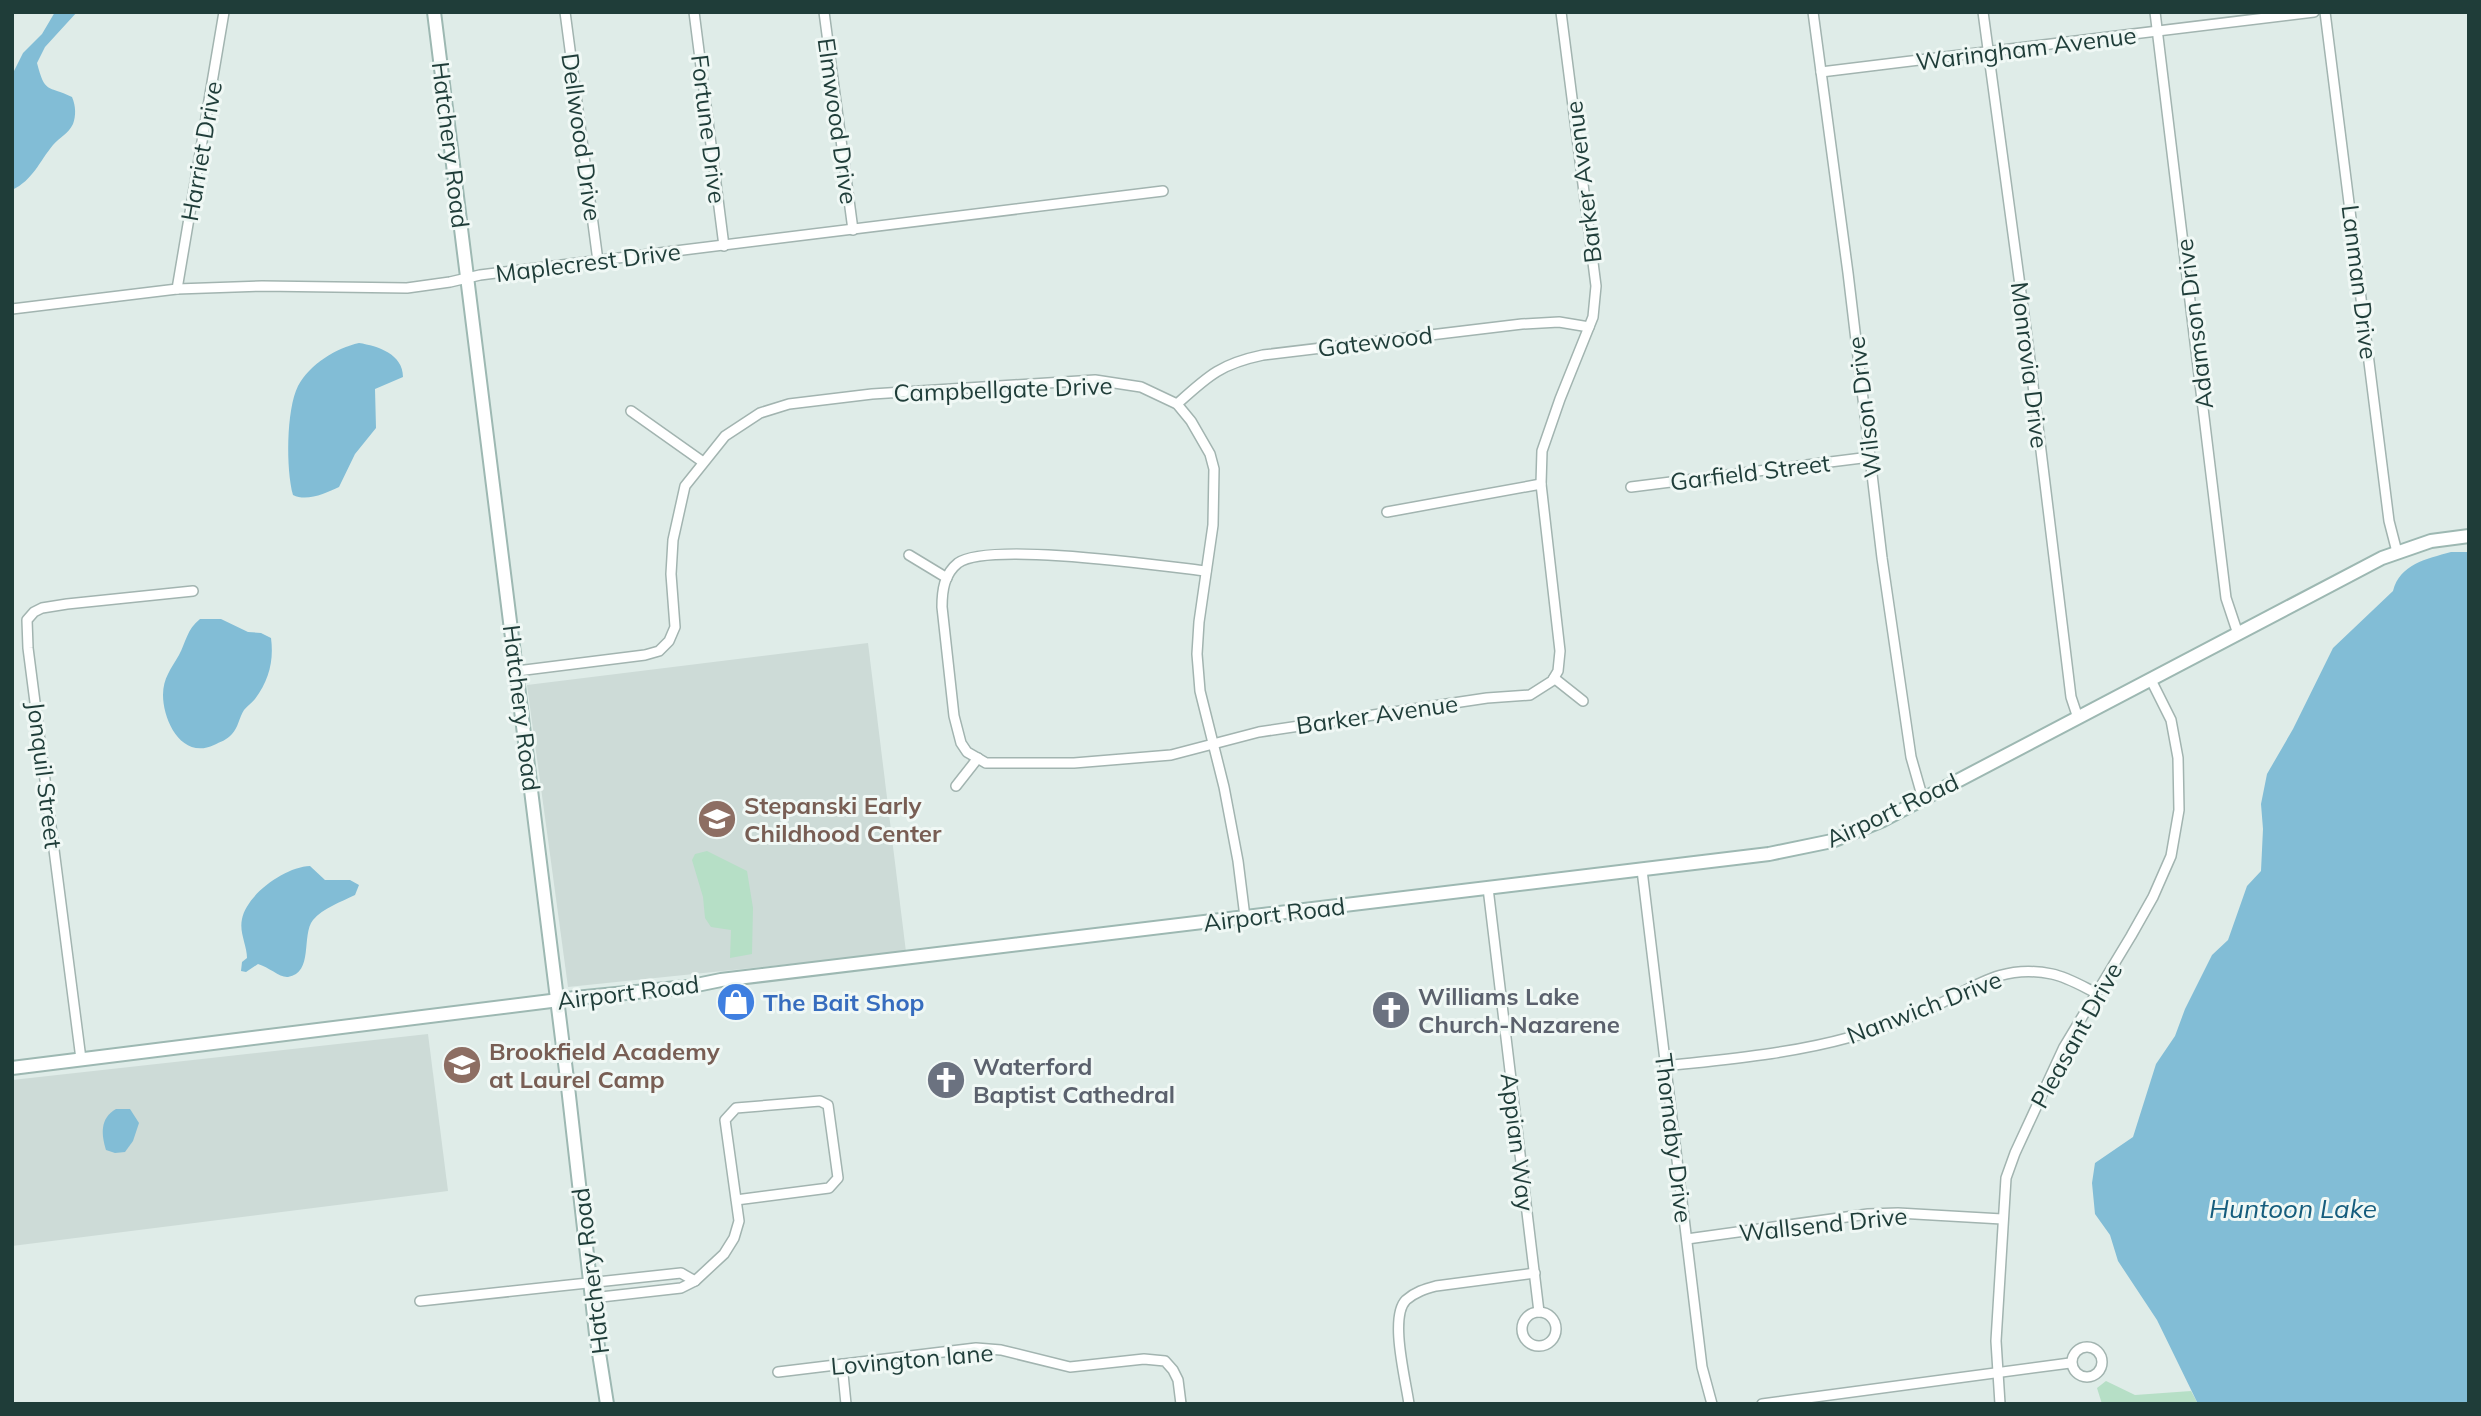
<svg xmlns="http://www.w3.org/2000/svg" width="2481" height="1416" font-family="Mulish,sans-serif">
<rect width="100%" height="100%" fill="#dfece8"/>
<!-- built -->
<g fill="#cddbd7">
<path d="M 868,643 L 906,952 L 568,987 L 527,685 Z"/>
<path d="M 428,1034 L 448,1191 L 12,1246 L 12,1080 Z"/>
</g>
<!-- green -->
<g fill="#b6dfc6">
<path d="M 707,851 L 747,871 L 753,908 L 752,954 L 730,958 L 731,930 L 711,927 L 705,918 L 703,897 L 692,860 L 695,854 Z"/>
<path d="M 2106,1381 L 2135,1395 L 2191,1391 L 2198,1404 L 2102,1404 L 2097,1388 Z"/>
</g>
<!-- water -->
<g fill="#82bdd6">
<path d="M 55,12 L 77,12 L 45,47 L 37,63 C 45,94 47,85 72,97 C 76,106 76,116 73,124 C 68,134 60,137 53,145 C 39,162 33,180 12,190 L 12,75 L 23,53 L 42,34 Z"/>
<path d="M 359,343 C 378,346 403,354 403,377 L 375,389 L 376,428 L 355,454 L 339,487 C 326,493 307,502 293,495 C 286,470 286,410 298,386 C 310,364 336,348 359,343 Z"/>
<path d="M 2451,552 L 2469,552 L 2469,1404 L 2198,1404 L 2157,1320 L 2118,1261 L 2110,1235 L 2095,1214 L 2092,1183 L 2095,1163 L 2133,1137 L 2156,1064 L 2175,1036 L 2185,1009 L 2212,955 L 2228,940 L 2247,886 L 2261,871 L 2263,829 L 2261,804 L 2267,774 L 2293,729 L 2333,648 L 2393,591 C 2400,564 2426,559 2451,552 Z"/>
<path d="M 200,619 L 221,619 L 248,632 L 261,633 L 271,638 C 274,661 269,680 255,699 C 252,703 247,706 244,710 C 239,718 238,728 232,734 C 227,740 220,742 214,745 C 182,760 163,721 163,695 C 163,678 171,669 179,655 C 186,642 187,629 200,619 Z"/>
<path d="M 310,866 L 325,880 L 350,880 L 359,885 L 355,895 C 341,902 323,908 313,920 C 301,935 314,973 288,977 C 280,978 269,967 258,964 L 246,972 L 241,971 L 242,962 L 247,958 C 247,945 239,933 242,919 C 247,894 285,867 310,866 Z"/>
<path d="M 116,1109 L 130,1109 L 139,1123 L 133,1141 L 125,1152 L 115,1153 L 106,1150 C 101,1134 100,1118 116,1109 Z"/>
</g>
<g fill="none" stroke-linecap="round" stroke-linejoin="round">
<!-- street casing -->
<g stroke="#a2b4b0" stroke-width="12">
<g id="street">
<path d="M 565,12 L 598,261"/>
<path d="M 694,12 L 724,246"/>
<path d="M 824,12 L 853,230"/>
<path d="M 1813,12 L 1848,273 L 1882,558 L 1911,757 L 1923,799"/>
<path d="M 1983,12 L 2029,352 L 2071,697 L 2078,718"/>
<path d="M 2155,12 L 2226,598 L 2238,634"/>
<path d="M 2325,12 L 2389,521 L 2397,552"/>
<path d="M 1821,72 L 2314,12"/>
<path d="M 177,289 L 224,12"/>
<path d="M 12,309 L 177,289 L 262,286 L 407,288 L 450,282 L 480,275 L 1163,191"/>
<path d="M 1177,404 C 1208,376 1220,364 1263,355 L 1522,324 L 1559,322 L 1589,327"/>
<path d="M 631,411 L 703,462"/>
<path d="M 1631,487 L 1870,457"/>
<path d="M 1387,512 L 1541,484"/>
<path d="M 909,555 L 947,578"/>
<path d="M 1206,571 C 1163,566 988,541 958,563 C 944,574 942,591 942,607 L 954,716 L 961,743 L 967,752 L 986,763 L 1074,763 L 1171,755 L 1259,732 L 1487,698 L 1530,695 L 1552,681 L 1558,671 L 1560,651 L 1541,484 L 1542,451 L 1560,399 L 1593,317 L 1596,286 L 1561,12"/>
<path d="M 517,671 L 645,655 L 659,651 L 669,641 L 675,627 L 671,574 L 673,540 L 685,486 L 725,436 L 760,413 L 789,404 L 872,394 L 1095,380 L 1141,387 L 1177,404 L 1191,421 L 1210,454 L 1214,469 L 1213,525 L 1199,622 L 1197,654 L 1200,691 L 1224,787 L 1238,861 L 1245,917"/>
<path d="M 1554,678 L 1583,701"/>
<path d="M 956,786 L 978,758"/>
<path d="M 1642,870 L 1702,1367 L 1712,1404"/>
<path d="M 1488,888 L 1539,1312"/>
<path d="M 81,1059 L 28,648 L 27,620 L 34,612 L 42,608 L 67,604 L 193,591"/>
<path d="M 1665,1066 C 1728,1059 1790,1054 1851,1037 C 1876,1031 1903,1020 1927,1010 C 1971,990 1999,963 2052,974 C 2067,977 2082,986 2096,993"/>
<path d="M 1687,1239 L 1868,1214 L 1898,1213 L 2002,1219"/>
<path d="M 592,1298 L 681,1288 L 695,1281 L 724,1254 L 734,1238 L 739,1221 L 725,1120 L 736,1108 L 820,1101 L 828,1105 L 838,1178 L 829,1188 L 736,1200"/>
<path d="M 420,1301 L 681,1273 L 695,1281"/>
<circle cx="1539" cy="1329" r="17"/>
<circle cx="2087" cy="1362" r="15"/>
<path d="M 842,1364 L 846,1404"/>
<path d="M 778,1372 L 976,1348 L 1001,1350 L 1070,1367 L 1144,1359 L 1165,1361 L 1173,1370 L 1178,1380 L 1181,1404"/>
<path d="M 1409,1404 C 1406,1381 1389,1317 1406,1300 C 1415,1292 1425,1289 1436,1286 L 1535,1273"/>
<path d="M 1762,1404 L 2070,1363"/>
<path d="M 2000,1404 L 1996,1341 L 2006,1178 L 2015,1153 L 2064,1047 L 2131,936 L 2153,897 L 2171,856 L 2179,810 L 2178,758 L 2171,720 L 2151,680"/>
</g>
</g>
<!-- secondary casing -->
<g stroke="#9db8b2" stroke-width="16">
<g id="secondary">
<path d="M 434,12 L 568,1087 L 596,1334 L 607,1404"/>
<path d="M 12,1068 L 575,998 L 687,987 L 721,980 L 1769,854 L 1832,841 L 1883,820 L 2382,558 L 2431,541 L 2469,536"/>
</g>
</g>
<!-- street -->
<use href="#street" stroke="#fff" stroke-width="9"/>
<!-- secondary -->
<use href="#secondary" stroke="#fff" stroke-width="12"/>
</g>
<!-- icons -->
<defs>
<g id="school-disc" transform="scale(2.0125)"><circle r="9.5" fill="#8d6e63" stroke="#f0f8f5"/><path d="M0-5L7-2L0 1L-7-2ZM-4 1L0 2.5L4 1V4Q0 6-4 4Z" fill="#fff"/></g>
<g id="shop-disc" transform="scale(2.0125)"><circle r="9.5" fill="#3f7fe0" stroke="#f0f8f5"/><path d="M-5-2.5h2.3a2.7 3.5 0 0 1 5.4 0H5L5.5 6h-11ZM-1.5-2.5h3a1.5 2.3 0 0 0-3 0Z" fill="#fff"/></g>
<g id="church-disc" transform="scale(2.0125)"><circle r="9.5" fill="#6b7280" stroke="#f0f8f5"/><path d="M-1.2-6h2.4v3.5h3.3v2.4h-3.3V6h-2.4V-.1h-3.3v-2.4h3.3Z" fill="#fff"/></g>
</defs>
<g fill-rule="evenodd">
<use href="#school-disc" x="717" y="819"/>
<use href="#shop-disc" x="736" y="1002"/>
<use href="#church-disc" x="1391" y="1010"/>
<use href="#school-disc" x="462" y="1065"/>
<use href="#church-disc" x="946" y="1080"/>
</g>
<g text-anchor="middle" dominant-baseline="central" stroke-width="6" stroke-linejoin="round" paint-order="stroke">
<!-- street labels -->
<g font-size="24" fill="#1f3d39" stroke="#f0f8f5">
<text transform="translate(2026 48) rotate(-7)">Waringham Avenue</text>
<text transform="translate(838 121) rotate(82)">Elmwood Drive</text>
<text transform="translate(709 129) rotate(83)">Fortune Drive</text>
<text transform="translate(582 137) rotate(82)">Dellwood Drive</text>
<text transform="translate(451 145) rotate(83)">Hatchery Road</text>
<text transform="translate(201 151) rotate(-80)">Harriet Drive</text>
<text transform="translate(1583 182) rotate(-97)">Barker Avenue</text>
<text transform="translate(588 262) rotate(-7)">Maplecrest Drive</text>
<text transform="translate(2360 282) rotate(83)">Lanman Drive</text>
<text transform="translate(2194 324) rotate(-97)">Adamson Drive</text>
<text transform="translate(1375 341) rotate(-7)">Gatewood</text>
<text transform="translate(2030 365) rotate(83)">Monrovia Drive</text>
<text transform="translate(1003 389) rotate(-2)">Campbellgate Drive</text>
<text transform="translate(1864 407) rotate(-97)">Wilson Drive</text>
<text transform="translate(1750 472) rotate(-7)">Garfield Street</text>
<text transform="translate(522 708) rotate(83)">Hatchery Road</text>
<text transform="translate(1377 714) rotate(-8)">Barker Avenue</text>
<text transform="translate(45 775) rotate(83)">Jonquil Street</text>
<text transform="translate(1892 810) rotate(-25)">Airport Road</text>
<text transform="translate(1274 914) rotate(-7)">Airport Road</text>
<text transform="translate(628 992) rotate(-7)">Airport Road</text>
<text transform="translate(1924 1007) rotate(-21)">Nanwich Drive</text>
<text transform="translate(2076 1035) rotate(-61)">Pleasant Drive</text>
<text transform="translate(1674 1138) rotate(83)">Thornaby Drive</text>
<text transform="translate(1518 1142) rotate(83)">Appian Way</text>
<text transform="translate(1823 1224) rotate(-6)">Wallsend Drive</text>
<text transform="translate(590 1271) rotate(-97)">Hatchery Road</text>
<text transform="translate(912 1359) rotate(-5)">Lovington lane</text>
</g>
<!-- education labels -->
<g font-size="24" font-weight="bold" fill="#785e54" stroke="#f0f8f5" text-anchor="start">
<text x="744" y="805">Stepanski Early<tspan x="744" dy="28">Childhood Center</tspan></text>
<text x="489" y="1051">Brookfield Academy<tspan x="489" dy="28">at Laurel Camp</tspan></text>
</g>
<!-- worship labels -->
<g font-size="24" font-weight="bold" fill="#5b616d" stroke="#f0f8f5" text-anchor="start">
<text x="1418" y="996">Williams Lake<tspan x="1418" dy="28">Church-Nazarene</tspan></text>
<text x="973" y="1066">Waterford<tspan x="973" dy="28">Baptist Cathedral</tspan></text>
</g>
<!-- shop labels -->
<g font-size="24" font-weight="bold" fill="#366cbe" stroke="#f0f8f5" text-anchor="start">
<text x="763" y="1002">The Bait Shop</text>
</g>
<!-- water labels -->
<g font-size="26" font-style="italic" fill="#155d7d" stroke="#f0f8f5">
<text x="2293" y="1208">Huntoon Lake</text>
</g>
</g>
<!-- border -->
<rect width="2481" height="1416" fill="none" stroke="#1f3d39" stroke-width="28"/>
</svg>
